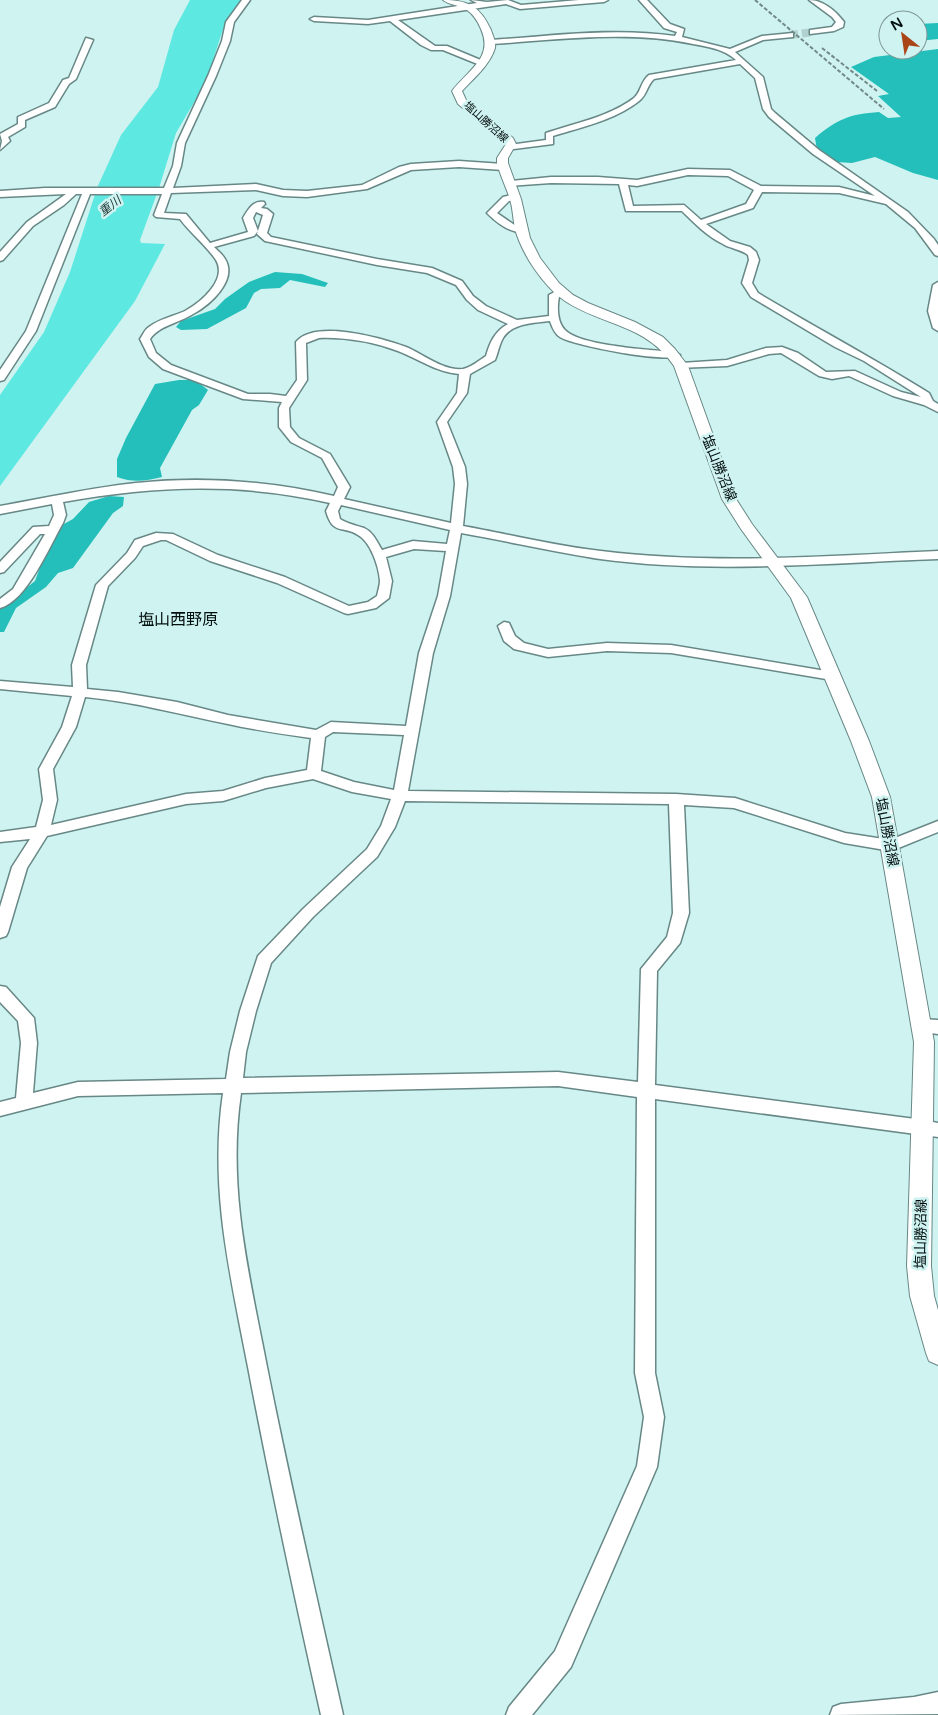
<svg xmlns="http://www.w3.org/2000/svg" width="938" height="1715" font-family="'Varela Round','Noto Sans JP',sans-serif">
<rect width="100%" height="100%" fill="#cff3f0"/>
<!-- forest -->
<g fill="#24bfba">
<path d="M 938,23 L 938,39 L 918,41 L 918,24 Z"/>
<path d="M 938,49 L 938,180 L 913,173 L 875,157 L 852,163 L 836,162 L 817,150 L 815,138 C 837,119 850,114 879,112 L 888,118 L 901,117 L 878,96 L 889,94 L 851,67 L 874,57 Z"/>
<path d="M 275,272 L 302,274 L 328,283 L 325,287 L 290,280 L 280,288 L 261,289 L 254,293 L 246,308 L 207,329 L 181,330 L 176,327 L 181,321 L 215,309 L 225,299 L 249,282 Z"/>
<path d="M 179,380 L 195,380 L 208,390 L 199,405 L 192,410 L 160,468 L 162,477 C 145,481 134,483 117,477 L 117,459 L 126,438 L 155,384 Z"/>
<path d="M 109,496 L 124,497 L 123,506 L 113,513 L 73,568 L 58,573 L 46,587 L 16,608 L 4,632 L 0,632 L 0,609 L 35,581 L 43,559 L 62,525 L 73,519 L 89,502 Z"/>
</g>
<!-- water -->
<path fill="#5ee8e2" d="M 190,0 L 242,0 L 225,23 L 206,82 L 176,133 L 159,188 L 140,240 L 141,243 L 165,244 L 135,301 L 0,486 L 0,395 L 44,332 L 70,272 L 97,188 L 121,135 L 158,87 L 174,30 Z"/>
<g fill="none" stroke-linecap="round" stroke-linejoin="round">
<!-- minor-tunnel -->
<path stroke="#b1d1ce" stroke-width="8" stroke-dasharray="8 4" stroke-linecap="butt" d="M 790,35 L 813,32"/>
<!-- minor casing -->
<g stroke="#678886" stroke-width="3">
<g id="minor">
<path d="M 242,0 L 250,0 L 234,22 L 230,41 L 216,76 L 185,143 L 181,166 L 173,188 L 256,184 L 283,190 L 307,191 L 362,185 L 399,167 L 411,164 L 459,161 L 503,164 L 507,167 L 503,170 L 459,167 L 411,170 L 367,189 L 307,197 L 283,196 L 256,190 L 171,193 L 164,213 L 186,214 L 210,243 L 248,232 L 243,218 C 248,210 253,200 264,202 L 265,204 L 261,208 L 267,209 L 273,214 L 267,233 L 271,237 L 377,259 L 432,268 L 462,281 L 473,296 L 486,306 L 517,320 L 549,316 L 549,295 L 558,290 L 564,290 L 564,294 L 559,297 C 557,307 557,322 565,330 C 580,346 652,350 675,352 L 680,355 C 671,364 574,346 560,337 C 555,334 552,327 550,321 C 534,323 512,323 503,338 C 499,345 498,353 495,360 L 470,374 L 467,393 L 447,422 L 465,467 L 467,484 L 463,526 C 508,534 555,546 601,551 C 713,565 826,556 938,551 L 938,559 C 826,563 711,574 600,559 C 554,552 507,541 461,533 L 450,596 L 433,653 L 408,791 L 676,794 L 735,798 L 845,833 L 890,840 L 938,821 L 938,832 L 891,851 L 844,843 L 734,808 L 684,805 L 689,913 L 680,943 L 657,971 L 655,1085 L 923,1120 L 938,1123 L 938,1137 L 655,1099 L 655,1373 L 664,1417 L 657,1467 L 571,1667 L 532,1715 L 506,1715 L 509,1707 L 555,1651 L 637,1466 L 644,1417 L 635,1373 L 637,1097 L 558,1086 L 241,1093 C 227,1188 249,1274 267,1367 C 290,1483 317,1599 343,1715 L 321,1715 C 295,1599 270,1483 248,1367 C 230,1274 209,1188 223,1093 L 78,1096 L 0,1116 L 0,1102 L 16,1098 L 21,1043 L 18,1021 L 0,1002 L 0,986 L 6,987 L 34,1018 L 37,1043 L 33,1093 L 78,1082 L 226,1079 L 230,1052 L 240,1011 L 258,956 L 303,909 L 367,849 L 381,826 L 391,799 L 352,792 L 313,779 L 266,788 L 223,801 L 186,804 L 47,836 L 27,868 L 8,932 L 6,936 L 0,938 L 0,907 L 12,867 L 30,839 L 0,842 L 0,832 L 36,827 L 43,800 L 39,769 L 62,727 L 72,696 L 0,689 L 0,681 L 73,687 L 72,665 L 96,585 L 127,553 L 135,540 L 156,533 L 173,534 L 218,555 L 285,577 L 349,606 L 368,602 L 377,596 C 378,591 380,585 380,581 C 379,567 371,542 358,535 C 343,525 333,536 326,511 L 330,503 C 239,482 155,486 63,502 L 66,515 L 63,523 C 49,547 27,601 0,608 L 0,599 L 13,589 L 45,534 L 40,534 L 4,572 L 0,573 L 0,562 L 33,527 L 49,526 L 54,515 L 52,504 L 0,514 L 0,506 C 45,498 90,488 136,483 C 202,476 269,481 334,496 L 338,487 L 322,458 L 291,442 L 279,427 L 279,408 L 282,402 L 243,399 L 163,369 L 149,357 L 140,339 C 143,335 145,329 149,327 C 159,319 174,316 185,311 C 200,303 228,280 216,260 C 206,245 190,233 180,219 L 156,217 L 154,215 L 162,194 L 90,194 L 36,331 L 4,380 L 0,381 L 0,370 L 26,331 L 82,194 L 76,194 L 64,205 L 33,226 L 3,260 L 0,261 L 0,252 L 27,222 L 66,194 L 0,197 L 0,191 L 45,188 L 164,188 L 173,166 L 177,143 L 208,76 L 222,41 L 226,22 ZM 256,212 L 263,215 L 257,234 L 265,241 L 377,265 L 427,273 L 456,285 L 467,300 L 478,310 L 508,324 C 495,331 490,342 486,356 C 480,360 470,368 463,369 C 443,371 423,354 406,347 C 381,338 315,319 296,342 L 297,380 L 286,396 L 270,394 L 248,394 L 171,365 L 156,353 L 150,339 C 160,325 179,323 193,314 C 210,305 238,280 225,259 C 222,254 218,251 214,247 L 254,236 L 258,231 L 253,218 ZM 319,338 C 345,337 373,342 398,351 C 419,359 436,372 459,374 L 457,393 L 437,422 L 453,467 L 455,484 L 451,523 L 344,499 L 350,487 L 330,454 L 299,438 L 290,427 L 289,408 L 307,380 L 306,343 ZM 341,505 L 450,530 L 447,544 L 413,541 L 382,550 C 377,542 373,532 364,528 C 355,525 348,524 340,519 L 338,511 ZM 161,540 L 166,540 L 210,561 L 277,583 L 344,613 L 348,614 L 376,608 L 389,598 L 392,581 L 386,557 L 414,549 L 446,551 L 438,596 L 419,653 L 406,726 L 331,722 L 316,730 L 228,715 L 177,702 L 118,692 L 87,689 L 86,665 L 108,586 L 135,558 L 143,546 ZM 85,697 C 136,702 178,714 228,724 C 255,730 283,734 311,738 L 307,770 L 265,778 L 223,791 L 186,794 L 51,825 L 57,800 L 53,769 L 76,727 ZM 333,732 L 404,735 L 394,790 L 354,782 L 321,771 L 325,737 ZM 405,801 L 669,804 L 673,913 L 667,937 L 641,969 L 638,1082 L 558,1072 L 243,1078 L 246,1052 L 256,1011 L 271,963 L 313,917 L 377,857 L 395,827 Z"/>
<path d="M 471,0 L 487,2 L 508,0 L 521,5 L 579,0 L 608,0 L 604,2 L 520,9 L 506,4 L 398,20 L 435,46 L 447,46 L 483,61 L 483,65 L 480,65 L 443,50 L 431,50 L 421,45 L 390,21 L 368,24 L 314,21 L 310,19 L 314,17 L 368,20 L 477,3 Z"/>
<path d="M 639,0 L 647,0 L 670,24 L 684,29 L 682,37 L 730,49 L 762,36 L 793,33 L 793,37 L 763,40 L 735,52 L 763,77 L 771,109 L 775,113 L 819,150 L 908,212 L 934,239 L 938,245 L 938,256 L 935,255 L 915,228 L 886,204 L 839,193 L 762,192 L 753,208 L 706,224 L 730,241 L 750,247 L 756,252 L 759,260 L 752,283 L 758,293 C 815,327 873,358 929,393 L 933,401 L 938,404 L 938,412 L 924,405 L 893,396 L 849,376 L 832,379 L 819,376 L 781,353 L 769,354 L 727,366 L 677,368 L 676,366 L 681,363 L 727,360 L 766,348 L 782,347 L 798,353 L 826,372 L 855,371 L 901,392 L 921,397 L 864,361 L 835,347 L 751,297 L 742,283 L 749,260 L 748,255 C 741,249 731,249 723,244 C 707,236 694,223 682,211 L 626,211 L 619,184 L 551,183 L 508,186 L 508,182 L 511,181 L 551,177 L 598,177 L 637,180 L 688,169 L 730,170 L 761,186 L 839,187 L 875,196 L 813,154 L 769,117 L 763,109 L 755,78 L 740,64 L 654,79 C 647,85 647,95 639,101 C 615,120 582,127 553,136 L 553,144 L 506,150 L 506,146 L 509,145 L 546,140 L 546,133 C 575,123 609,117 634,98 C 641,92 641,81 649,75 L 736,60 C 724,49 709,47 693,44 C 626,30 559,40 491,44 L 487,42 L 491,40 C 552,36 614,27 675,36 L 677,32 L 664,28 ZM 688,175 L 728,176 L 754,190 L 746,204 L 701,220 L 684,205 L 633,206 L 628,185 L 637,186 Z"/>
<path d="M 809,0 C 823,0 836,11 844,22 L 843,27 L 834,31 L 810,34 L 810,30 L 832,27 L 836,22 L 832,17 Z"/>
<path d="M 86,38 L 93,40 L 76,79 L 69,84 L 55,107 L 25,120 L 25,127 L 8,137 L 10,141 L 0,150 L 2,141 L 0,134 L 18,124 L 18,117 L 49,103 L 63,80 L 69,78 Z"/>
<path d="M 515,194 L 518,195 L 518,199 L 509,201 L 497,213 L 516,226 L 525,228 L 525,232 C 511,234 497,223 487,213 L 503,197 Z"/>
<path d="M 938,282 L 938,331 L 933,328 L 928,311 L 933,285 Z"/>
<path d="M 504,622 L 509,623 L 515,636 L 524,643 L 548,649 L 607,643 L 671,645 L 832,672 L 837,673 L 839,676 L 837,679 L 832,680 L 671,653 L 607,651 L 548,657 L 514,649 L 504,641 L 498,626 Z"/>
<path d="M 921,1019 L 938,1020 L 938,1034 L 915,1031 L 913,1026 L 915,1021 Z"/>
<path d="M 938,1692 L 938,1714 L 830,1715 L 833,1707 L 841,1704 L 914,1697 Z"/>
</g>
</g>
<!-- major casing -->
<g stroke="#678886" stroke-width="2">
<path id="major" d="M 443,0 C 468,0 480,6 491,30 C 493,36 496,42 495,48 C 490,65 473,79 462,91 L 466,100 L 513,138 L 516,144 L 508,158 L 508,163 L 521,199 L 530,238 L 540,258 L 559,283 L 573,295 L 588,303 L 635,322 L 663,337 L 675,349 L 688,366 L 736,499 L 752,524 L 807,597 L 869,741 L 890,797 L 934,1042 L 931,1266 L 934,1296 L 938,1310 L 938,1365 L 929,1361 L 926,1353 L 910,1296 L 907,1266 L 914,1042 L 872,797 L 851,741 L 791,598 L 741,529 L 722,499 L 674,366 C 646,324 603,326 565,301 C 543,286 522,254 515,229 C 513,219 513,209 510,199 C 506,187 500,175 497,163 L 497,158 L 506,144 L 458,104 L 452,91 C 468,70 494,58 481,29 C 478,22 474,15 467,10 C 460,5 449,5 443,0 Z"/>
</g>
<!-- minor -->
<use href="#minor" fill="#fff" fill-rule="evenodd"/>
<!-- major -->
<use href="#major" fill="#fff" fill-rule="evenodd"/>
<!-- rail -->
<g stroke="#718988" stroke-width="2" stroke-dasharray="4 2" stroke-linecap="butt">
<path d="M 755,0 L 884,109"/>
<path d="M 822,48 L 877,91"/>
</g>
</g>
<g text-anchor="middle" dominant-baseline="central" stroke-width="5" stroke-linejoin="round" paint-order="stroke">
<!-- far-street labels -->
<g font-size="11" fill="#040f0f" stroke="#cff3f0">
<text transform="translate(486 122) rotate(42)">塩山勝沼線</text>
</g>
<!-- far-water labels -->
<g font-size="12" font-style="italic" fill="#1c3332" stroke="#cff3f0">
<text transform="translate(110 206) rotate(-38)">重川</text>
</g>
<!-- street labels -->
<g font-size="14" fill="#040f0f" stroke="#cff3f0">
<text transform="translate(719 468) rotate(68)">塩山勝沼線</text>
<text transform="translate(887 832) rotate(79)">塩山勝沼線</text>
<text transform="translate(921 1234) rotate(-89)">塩山勝沼線</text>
</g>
<!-- quarter labels -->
<g font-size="16" fill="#040f0f" stroke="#cff3f0">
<text x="178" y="620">塩山西野原</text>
</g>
</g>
<!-- north arrow -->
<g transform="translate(903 35) rotate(330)"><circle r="24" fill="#cff3f0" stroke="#7e9896"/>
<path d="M0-4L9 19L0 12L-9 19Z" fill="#aa4518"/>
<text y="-8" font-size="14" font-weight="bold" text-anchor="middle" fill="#040f0f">N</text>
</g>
</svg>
